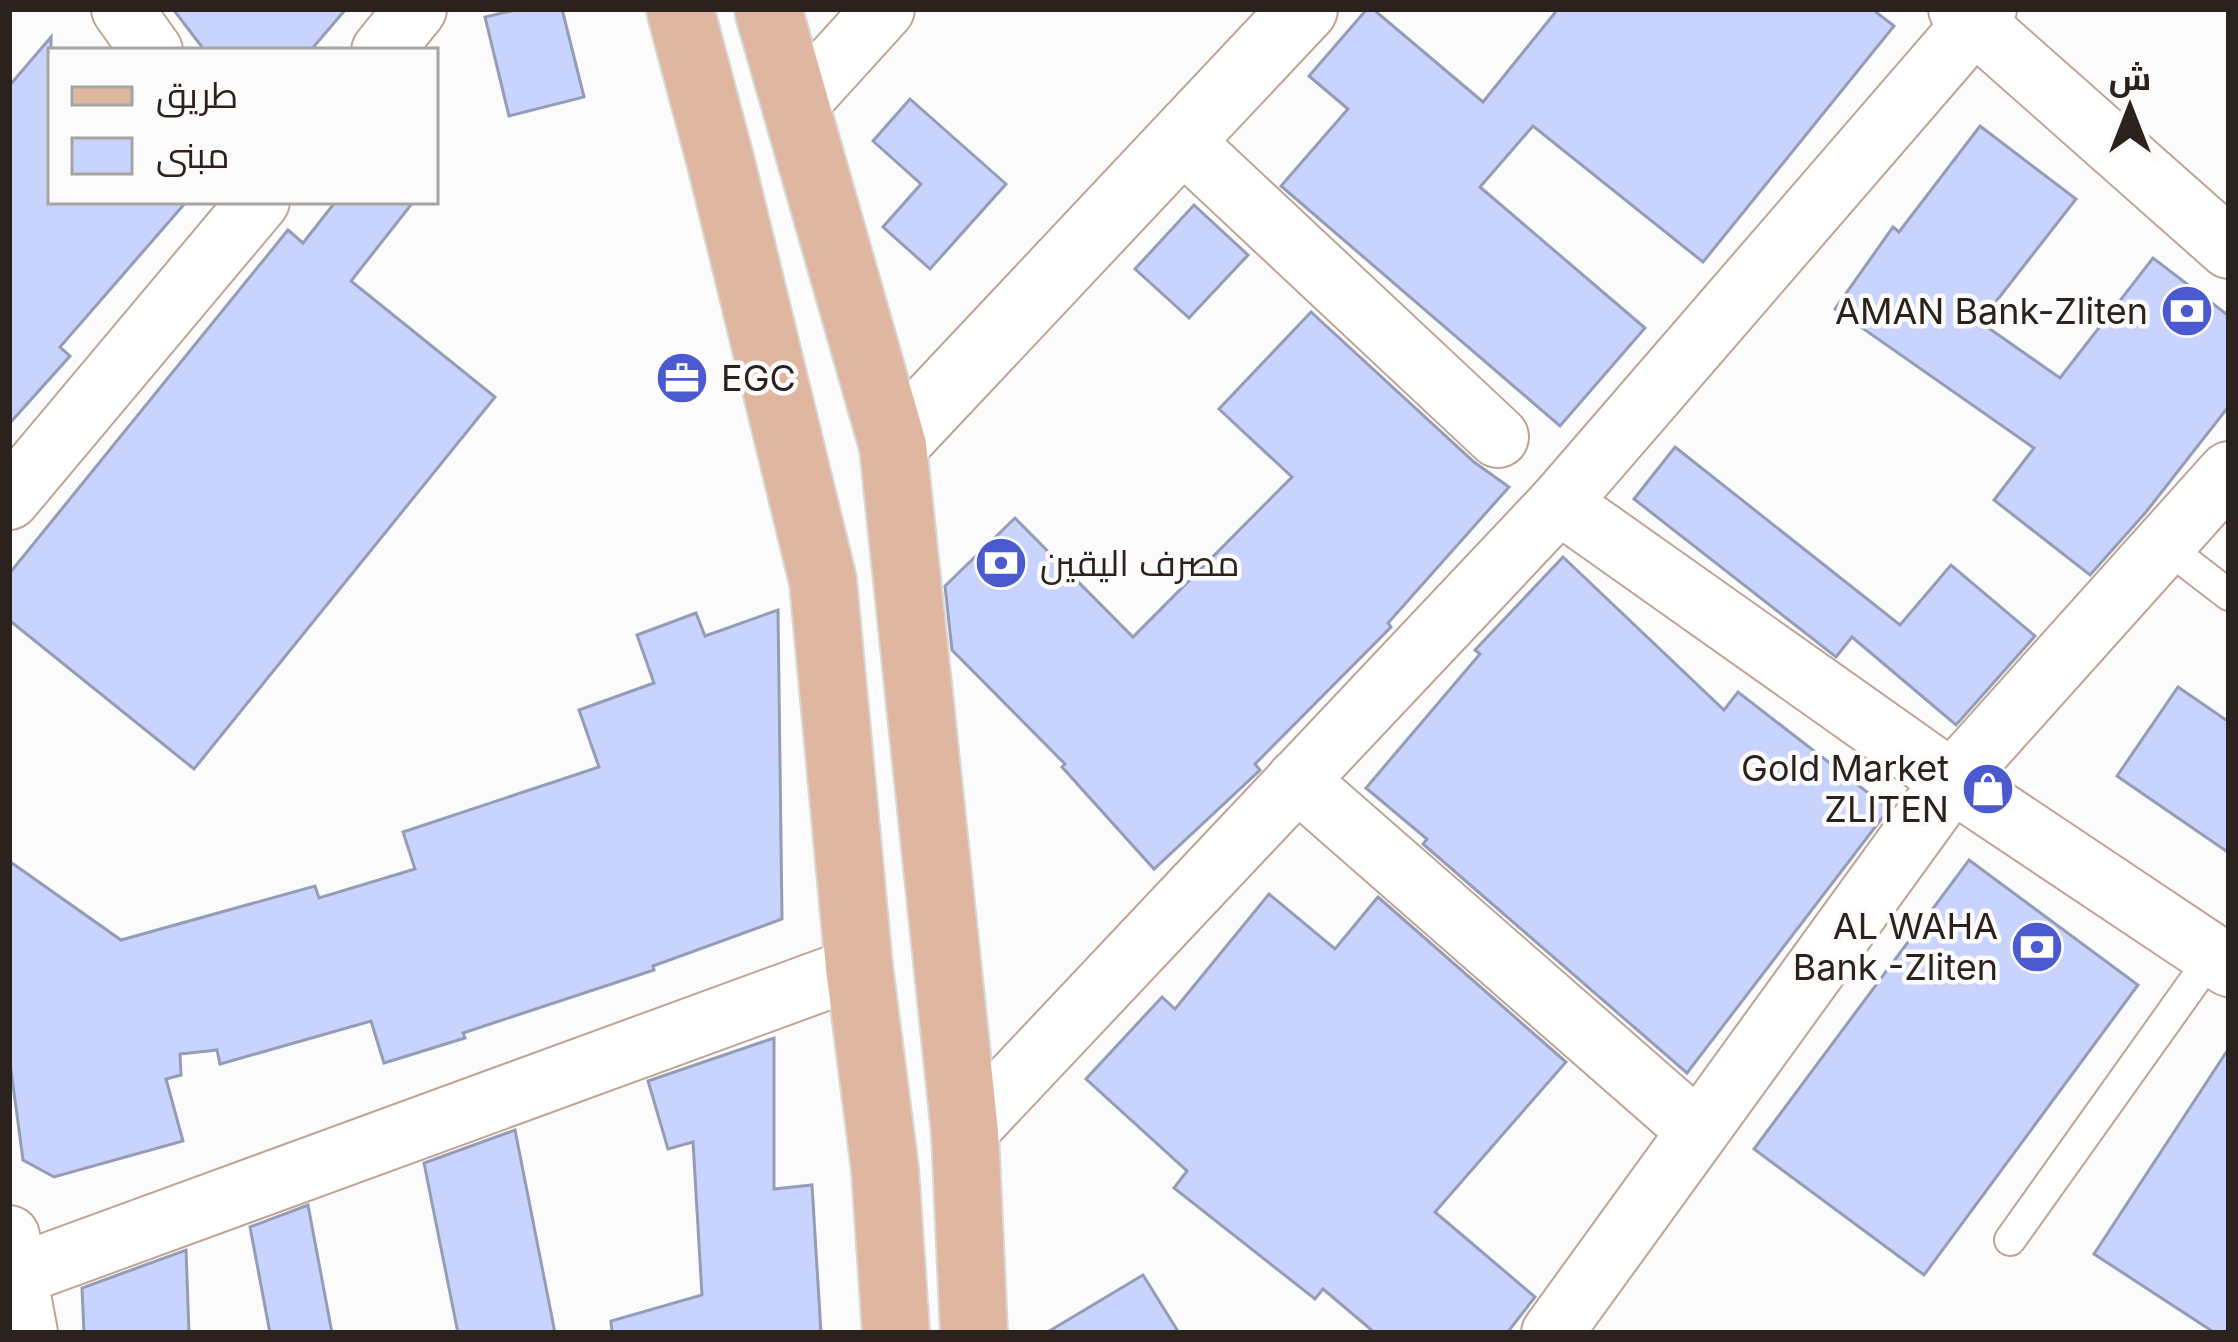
<svg xmlns="http://www.w3.org/2000/svg" width="2238" height="1342" font-family="Inter,Cairo,sans-serif">
<rect width="100%" height="100%" fill="#fbfbfb"/>
<!-- building -->
<g fill="#c8d4fd" stroke="#959cb5" stroke-width="3">
<path d="M 173,9 L 346,9 L 310,51 L 205,51 Z"/>
<path d="M 519,9 L 562,9 L 584,97 L 509,116 L 485,17 Z"/>
<path d="M 1367,9 L 1373,9 L 1483,102 L 1558,9 L 1872,9 L 1894,26 L 1703,262 L 1533,126 L 1480,187 L 1645,328 L 1560,426 L 1281,186 L 1348,109 L 1309,76 Z"/>
<path d="M 51,37 L 51,201 L 187,201 L 60,347 L 70,356 L 9,424 L 9,86 Z"/>
<path d="M 910,99 L 1006,184 L 930,269 L 883,227 L 921,184 L 873,141 Z"/>
<path d="M 1980,126 L 2076,199 L 1980,322 L 2060,378 L 2153,258 L 2229,316 L 2229,406 L 2146,512 L 2090,575 L 1994,500 L 2034,448 L 1835,309 L 1893,227 L 1899,232 Z"/>
<path d="M 336,201 L 414,201 L 351,281 L 495,397 L 194,769 L 9,620 L 9,574 L 288,230 L 303,243 Z"/>
<path d="M 1194,205 L 1248,255 L 1189,318 L 1135,269 Z"/>
<path d="M 1311,312 L 1474,462 L 1509,487 L 1388,623 L 1391,627 L 1255,764 L 1260,770 L 1154,869 L 1062,767 L 1065,764 L 952,650 L 945,586 L 1015,518 L 1133,637 L 1292,477 L 1219,409 Z"/>
<path d="M 1675,447 L 1900,625 L 1951,565 L 2035,636 L 1956,725 L 1852,637 L 1836,657 L 1634,499 Z"/>
<path d="M 1563,557 L 1724,710 L 1738,692 L 1889,809 L 1687,1073 L 1423,844 L 1427,839 L 1366,788 L 1480,654 L 1475,650 Z"/>
<path d="M 778,610 L 782,919 L 653,966 L 654,970 L 463,1033 L 465,1038 L 384,1063 L 371,1021 L 220,1064 L 217,1050 L 180,1054 L 181,1075 L 166,1079 L 183,1141 L 54,1177 L 23,1160 L 9,1055 L 9,861 L 121,940 L 315,886 L 319,898 L 415,869 L 403,832 L 599,767 L 579,710 L 654,683 L 637,635 L 696,613 L 705,636 Z"/>
<path d="M 2178,687 L 2229,722 L 2229,853 L 2117,776 Z"/>
<path d="M 1969,860 L 2138,985 L 1924,1275 L 1754,1149 Z"/>
<path d="M 1269,894 L 1335,949 L 1378,897 L 1566,1062 L 1435,1212 L 1535,1297 L 1507,1333 L 1375,1333 L 1323,1289 L 1315,1299 L 1174,1188 L 1187,1171 L 1086,1079 L 1162,997 L 1175,1009 Z"/>
<path d="M 774,1038 L 774,1189 L 812,1185 L 821,1333 L 612,1333 L 611,1321 L 702,1295 L 693,1142 L 668,1149 L 648,1081 Z"/>
<path d="M 2229,1048 L 2229,1333 L 2215,1333 L 2094,1254 Z"/>
<path d="M 515,1130 L 555,1333 L 458,1333 L 424,1163 Z"/>
<path d="M 308,1205 L 332,1333 L 270,1333 L 250,1227 Z"/>
<path d="M 186,1250 L 189,1333 L 84,1333 L 82,1288 Z"/>
<path d="M 1143,1275 L 1179,1333 L 1046,1333 Z"/>
</g>
<g fill="none" stroke-linecap="round" stroke-linejoin="round">
<!-- service casing -->
<g stroke="#bfa496" stroke-width="34">
<g id="service">
<path d="M 2164,545 L 2229,595"/>
<path d="M 2010,1240 L 2213,955"/>
</g>
</g>
<!-- minor casing -->
<g stroke="#bfa496" stroke-width="64">
<g id="minor">
<path d="M 122,9 L 152,51"/>
<path d="M 1959,9 L 2229,248"/>
<path d="M 382,51 L 416,9"/>
<path d="M 795,107 L 884,9"/>
<path d="M 1181,140 L 1498,437"/>
<path d="M 9,499 L 259,201"/>
<path d="M 1559,503 L 1952,781 L 2229,966"/>
<path d="M 1297,780 L 1698,1131"/>
<path d="M 965,1133 L 1559,503 L 1986,9"/>
<path d="M 9,1236 L 27,1333"/>
<path d="M 9,1278 L 859,967"/>
<path d="M 1552,1333 L 1952,781 L 2229,472"/>
</g>
</g>
<!-- tertiary casing -->
<g stroke="#bfa496" stroke-width="70">
<path id="tertiary" d="M 893,446 L 1304,9"/>
</g>
<!-- primary casing -->
<g stroke="#d9d7d6" stroke-width="70">
<g id="primary">
<path d="M 680,9 L 721,163 L 823,581 L 859,967 L 885,1169 L 896,1333"/>
<path d="M 768,9 L 893,446 L 965,1133 L 974,1333"/>
</g>
</g>
<!-- service -->
<use href="#service" stroke="#fff" stroke-width="30"/>
<!-- minor -->
<use href="#minor" stroke="#fff" stroke-width="60"/>
<!-- tertiary -->
<use href="#tertiary" stroke="#fff" stroke-width="66"/>
<!-- primary -->
<use href="#primary" stroke="#dfb7a1" stroke-width="66"/>
</g>
<!-- icons -->
<defs>
<g id="bank-disc" transform="scale(2.7)"><circle r="9.5" fill="#4b5acf" stroke="#fbfbfb"/><path d="M-6-4H6V4H-6ZM0-2.3a2.3 2.3 0 1 0 0 4.6a2.3 2.3 0 1 0 0-4.6Z" fill="#fff"/></g>
<g id="office-disc" transform="scale(2.7)"><circle r="9.5" fill="#4b5acf" stroke="#fbfbfb"/><path d="M-6-3h4V-5.5h4V-3h4V5H-6ZM-1-4.5V-3h2v-1.5ZM-6 0V1H6V0Z" fill="#fff"/></g>
<g id="shop-disc" transform="scale(2.7)"><circle r="9.5" fill="#4b5acf" stroke="#fbfbfb"/><path d="M-5-2.5h2.3a2.7 3.5 0 0 1 5.4 0H5L5.5 6h-11ZM-1.5-2.5h3a1.5 2.3 0 0 0-3 0Z" fill="#fff"/></g>
</defs>
<g fill-rule="evenodd">
<use href="#bank-disc" x="2187" y="311"/>
<use href="#office-disc" x="682" y="378"/>
<use href="#bank-disc" x="1001" y="563"/>
<use href="#shop-disc" x="1988" y="789"/>
<use href="#bank-disc" x="2037" y="947"/>
</g>
<g text-anchor="middle" dominant-baseline="central" stroke-width="9" stroke-linejoin="round" paint-order="stroke">
<!-- poi labels -->
<g font-size="36" fill="#2c221d" stroke="#fbfbfb" text-anchor="end">
<text x="2148" y="311">AMAN Bank-Zliten</text>
<text x="721" y="378" text-anchor="start">EGC</text>
<text x="1040" y="563" text-anchor="start">مصرف اليقين</text>
<text x="1949" y="768">Gold Market<tspan x="1949" dy="41">ZLITEN</tspan></text>
<text x="1998" y="926">AL WAHA<tspan x="1998" dy="41">Bank -Zliten</tspan></text>
</g>
</g>
<!-- border -->
<rect width="2238" height="1342" fill="none" stroke="#2c221d" stroke-width="24"/>
<!-- legend -->
<rect x="48" y="48" width="390" height="156" fill="#fbfbfb" stroke="#a8a4a2" stroke-width="3"/>
<rect x="72" y="87" width="60" height="18" fill="#dfb7a1" stroke="#a8a4a2" stroke-width="3"/>
<text x="156" y="108" font-size="36" fill="#2c221d">طريق</text>
<rect x="72" y="138" width="60" height="36" fill="#c8d4fd" stroke="#a8a4a2" stroke-width="3"/>
<text x="156" y="168" font-size="36" fill="#2c221d">مبنى</text>
<!-- north arrow -->
<g transform="translate(2130 108)" stroke="#fbfbfb" stroke-width="9" paint-order="stroke">
<path d="M0-9L21 45L0 30L-21 45Z" fill="#2c221d"/>
<text y="-18" font-size="33" font-weight="bold" text-anchor="middle" fill="#2c221d">ش</text>
</g>
</svg>
